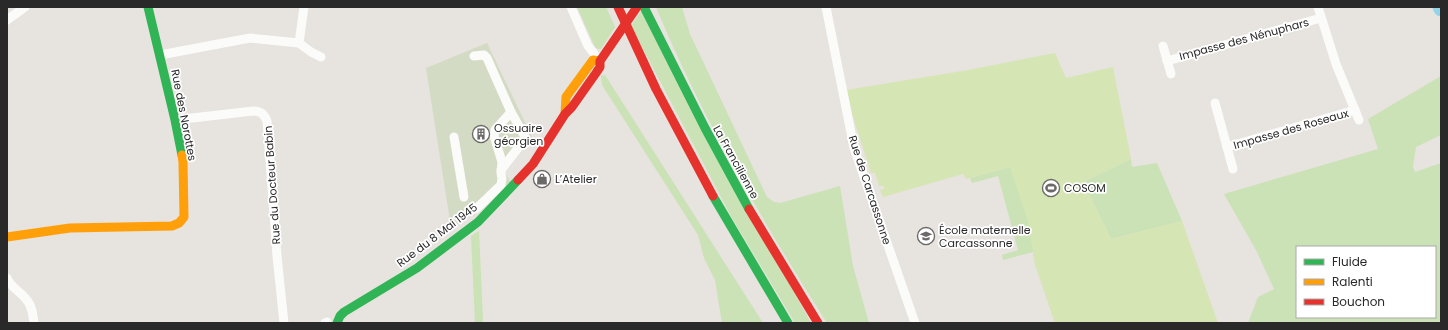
<svg xmlns="http://www.w3.org/2000/svg" width="1448" height="330" font-family="Poppins,sans-serif">
<rect width="100%" height="100%" fill="#e7e3de"/>
<!-- green -->
<g fill="#cae2b6" fill-rule="evenodd">
<path d="M 577,7 L 606,7 L 615,27 L 601,49 L 598,49 L 595,47 Z"/>
<path d="M 656,7 L 682,7 L 690,34 L 767,197 L 774,202 L 780,203 L 840,186 L 853,266 L 869,323 L 827,323 C 763,222 702,118 656,7 Z"/>
<path d="M 641,11 L 811,323 L 795,323 L 732,218 L 631,26 Z"/>
<path d="M 605,75 L 763,323 L 722,323 L 715,280 L 704,258 L 698,235 L 602,85 L 601,76 Z"/>
<path d="M 1441,76 L 1441,135 L 1416,147 L 1413,166 L 1415,172 L 1441,163 L 1441,323 L 1248,323 L 1258,297 L 1274,289 L 1257,252 L 1224,194 L 1378,149 L 1368,119 ZM 1297,247 L 1435,247 L 1435,317 L 1297,317 Z"/>
<path d="M 1131,159 L 1132,167 L 1157,163 L 1182,221 L 1111,239 L 1083,182 Z"/>
<path d="M 1010,167 L 1015,172 L 1055,323 L 1035,264 L 1033,252 L 1003,260 L 1002,255 L 1018,250 L 998,176 L 972,183 L 970,178 Z"/>
<path d="M 479,231 L 483,320 L 482,323 L 475,323 L 471,236 Z"/>
</g>
<!-- cemetery -->
<path fill="#d4dbc5" d="M 487,43 L 532,137 L 504,170 L 510,182 L 473,216 L 472,214 L 462,216 L 463,221 L 451,227 L 426,68 Z"/>
<!-- pitch -->
<path fill="#d5e6b4" d="M 1055,53 L 1066,78 L 1113,67 L 1131,159 L 1083,182 L 1111,239 L 1182,221 L 1218,323 L 1055,323 L 1035,264 L 1028,222 L 1010,167 L 966,179 L 963,174 L 883,197 L 880,190 L 884,189 L 884,186 L 879,186 L 875,173 L 871,173 L 853,117 L 848,95 L 847,95 L 846,90 L 968,70 Z"/>
<g fill="none" stroke-linecap="round" stroke-linejoin="round">
<!-- river -->
<path stroke="#92d5e8" stroke-width="15" d="M 1440,7 L 1441,9"/>
<!-- street -->
<g stroke="#fbfbfa" stroke-width="9">
<path d="M 571,7 L 588,46 L 600,61"/>
<path d="M 826,7 L 854,148 L 915,323"/>
<path d="M 1318,7 L 1336,64 L 1359,120"/>
<path d="M 7,20 L 25,7"/>
<path d="M 299,43 L 304,7"/>
<path d="M 1163,46 L 1171,74"/>
<path d="M 160,55 L 250,38 L 299,43 L 311,52 L 321,57"/>
<path d="M 474,56 L 484,55 L 487,58 L 511,112 L 525,137 L 525,139 L 501,170"/>
<path d="M 1167,61 L 1321,18"/>
<path d="M 1215,103 L 1233,169"/>
<path d="M 175,120 L 253,111 C 261,111 264,114 267,121 L 277,256 L 284,323"/>
<path d="M 454,137 L 464,197"/>
<path d="M 1227,147 L 1355,110"/>
<path d="M 472,210 L 477,208 L 501,185 L 502,179 L 501,173 L 502,162 L 494,136 L 495,130 L 511,112"/>
<path d="M 7,278 C 10,287 21,292 26,299 C 32,305 33,315 34,323"/>
<path d="M 325,323 L 327,322"/>
</g>
<!-- fast -->
<g stroke="#30b455" stroke-width="9">
<path d="M 148,7 L 175,120 L 182,155"/>
<path d="M 644,7 L 705,128 L 749,209"/>
<path d="M 713,196 L 788,323"/>
<path d="M 337,323 L 340,316 L 344,312 L 417,268 L 478,222 L 518,180"/>
</g>
<!-- slow -->
<g stroke="#ff9f0a" stroke-width="9">
<path d="M 565,114 L 566,97 L 593,60 L 600,61"/>
<path d="M 7,237 L 70,228 L 172,226 L 179,223 L 184,217 L 183,162 L 182,155"/>
</g>
<!-- jam -->
<g stroke="#e5322d" stroke-width="9">
<path d="M 618,7 L 656,89 L 713,196"/>
<path d="M 518,180 L 533,164 L 565,114 L 572,107 L 596,73 L 600,67 L 600,61 L 637,7"/>
<path d="M 749,209 L 818,323"/>
</g>
</g>
<!-- icons -->
<defs>
<g id="building-ring" transform="scale(0.9)"><circle r="9.5" fill="#fff" stroke="#6c6a68" stroke-width="1.5"/><path d="M-4-6H4V6H1V3H-1V6H-4ZM-2.5-4.3h1.7v1.8h-1.7ZM.8-4.3h1.7v1.8H.8ZM-2.5-1h1.7V.8h-1.7ZM.8-1h1.7V.8H.8Z" fill="#6c6a68"/></g>
<g id="shop-ring" transform="scale(0.9)"><circle r="9.5" fill="#fff" stroke="#6c6a68" stroke-width="1.5"/><path d="M-5-2.5h2.3a2.7 3.5 0 0 1 5.4 0H5L5.5 6h-11ZM-1.5-2.5h3a1.5 2.3 0 0 0-3 0Z" fill="#6c6a68"/></g>
<g id="stadium-ring" transform="scale(0.9)"><circle r="9.5" fill="#fff" stroke="#6c6a68" stroke-width="1.5"/><path d="M0-5a6.5 5 0 1 0 0 10a6.5 5 0 1 0 0-10ZM-3.5-1.8h7v3.6h-7Z" fill="#6c6a68"/></g>
<g id="school-ring" transform="scale(0.9)"><circle r="9.5" fill="#fff" stroke="#6c6a68" stroke-width="1.5"/><path d="M0-5L7-2L0 1L-7-2ZM-4 1L0 2.5L4 1V4Q0 6-4 4Z" fill="#6c6a68"/></g>
</defs>
<g fill-rule="evenodd">
<use href="#building-ring" x="481" y="134"/>
<use href="#shop-ring" x="542" y="179"/>
<use href="#stadium-ring" x="1051" y="188"/>
<use href="#school-ring" x="926" y="236"/>
</g>
<g text-anchor="middle" dominant-baseline="central" stroke-width="3.5" stroke-linejoin="round" paint-order="stroke">
<!-- street labels -->
<g font-size="11" fill="#292929" stroke="#fff">
<text transform="translate(1244 39) rotate(-15)">Impasse des Nénuphars</text>
<text transform="translate(184 115) rotate(79)">Rue des Norottes</text>
<text transform="translate(1291 129) rotate(-16)">Impasse des Roseaux</text>
<text transform="translate(736 162) rotate(61)">La Francilienne</text>
<text transform="translate(272 185) rotate(-94)">Rue du Docteur Babin</text>
<text transform="translate(870 190) rotate(72)">Rue de Carcassonne</text>
<text transform="translate(437 235) rotate(-37)">Rue du 8 Mai 1945</text>
</g>
<!-- poi labels -->
<g font-size="11" fill="#292929" stroke="#fff" text-anchor="start">
<text x="494" y="128">Ossuaire<tspan x="494" dy="13">géorgien</tspan></text>
<text x="555" y="179">L’Atelier</text>
<text x="1064" y="188">COSOM</text>
<text x="939" y="230">École maternelle<tspan x="939" dy="13">Carcassonne</tspan></text>
</g>
</g>
<!-- border -->
<rect width="1448" height="330" fill="none" stroke="#292929" stroke-width="16"/>
<!-- legend -->
<rect x="1296" y="246" width="140" height="72" fill="#ffffff" stroke="#a9a9a9"/>
<rect x="1304" y="259" width="20" height="6" fill="#30b455" stroke="#a9a9a9"/>
<text x="1332" y="266" font-size="12" fill="#292929">Fluide</text>
<rect x="1304" y="279" width="20" height="6" fill="#ff9f0a" stroke="#a9a9a9"/>
<text x="1332" y="286" font-size="12" fill="#292929">Ralenti</text>
<rect x="1304" y="299" width="20" height="6" fill="#e5322d" stroke="#a9a9a9"/>
<text x="1332" y="306" font-size="12" fill="#292929">Bouchon</text>
</svg>
